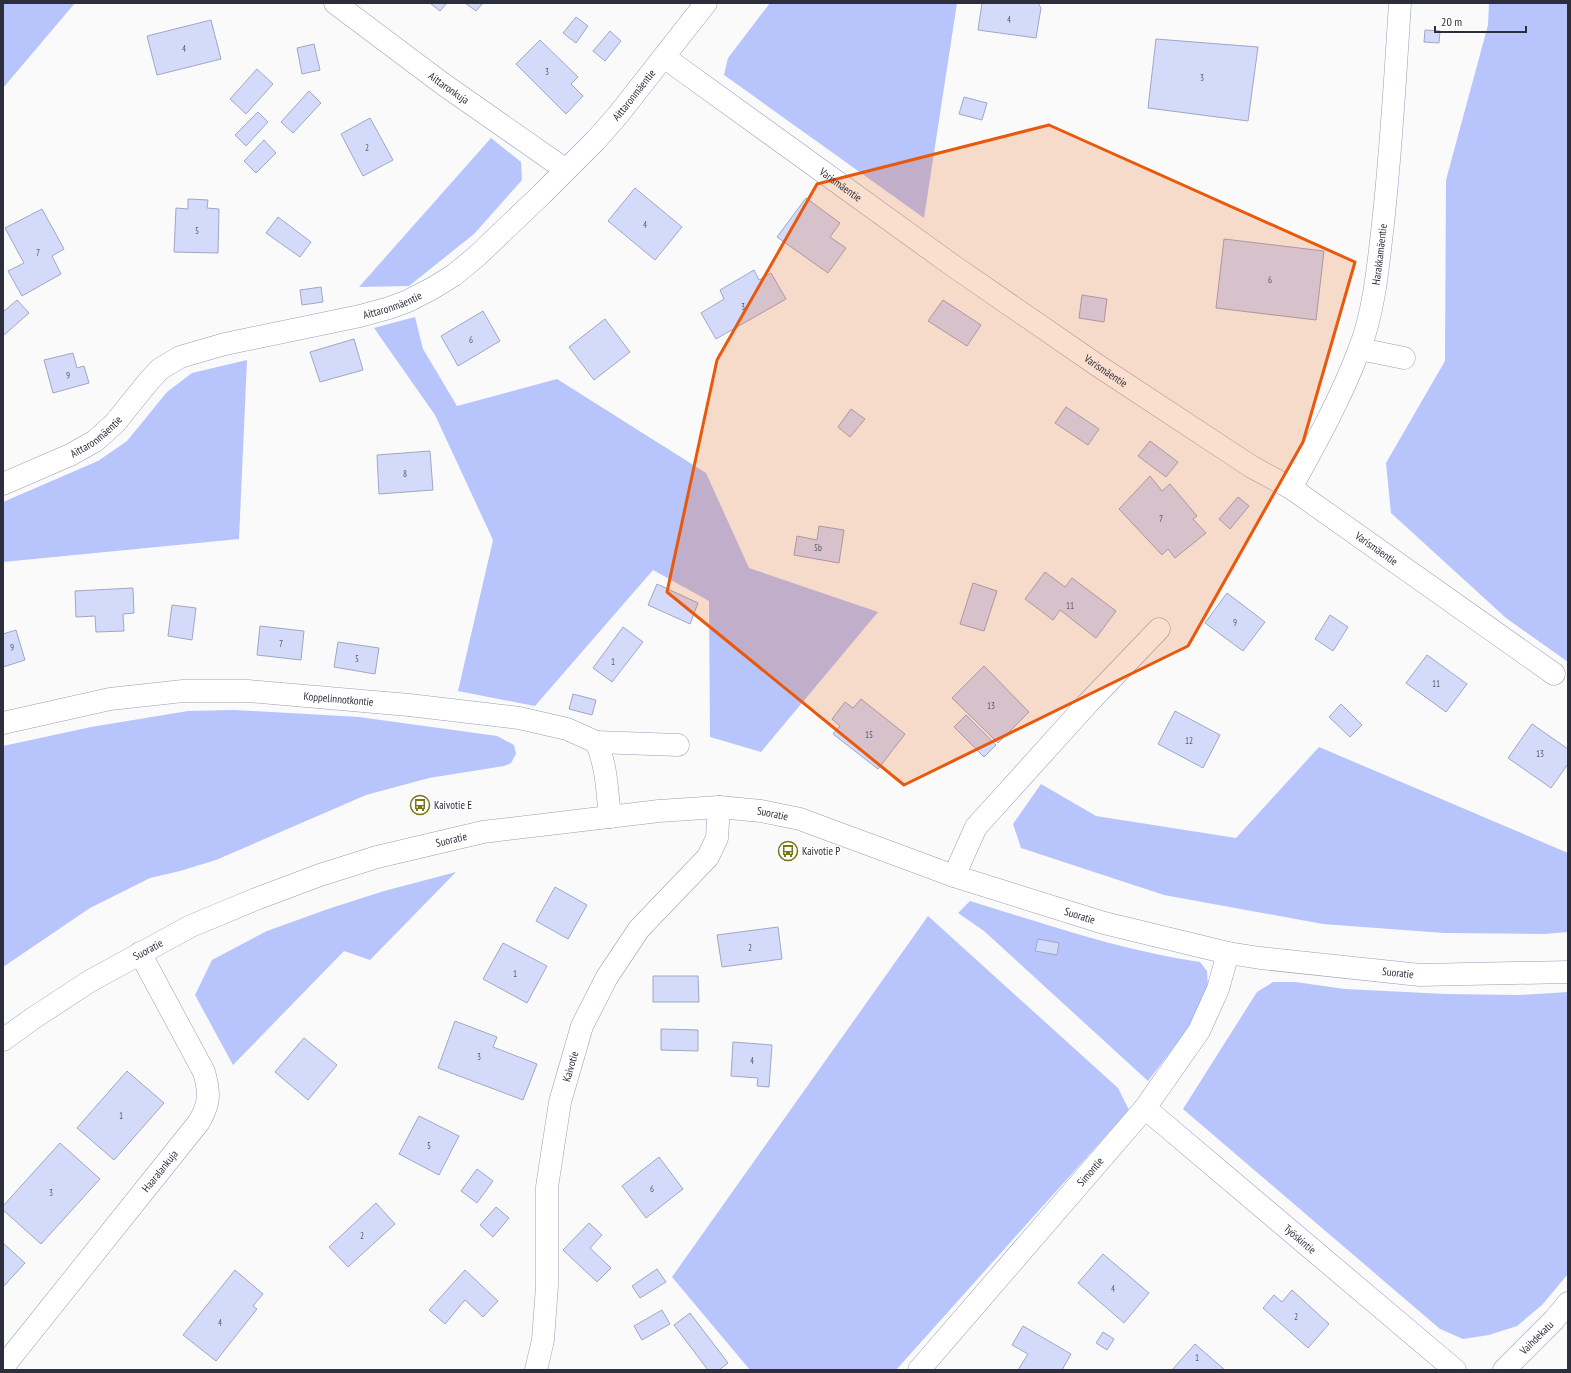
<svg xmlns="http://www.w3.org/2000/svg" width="1571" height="1373" font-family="'PT Sans Narrow',sans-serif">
<rect width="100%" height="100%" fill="#fafafa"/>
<!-- green -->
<g fill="#b8c4fc">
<path d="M 3,3 L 75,3 L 3,88 Z"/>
<path d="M 770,3 L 957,3 L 924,218 L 724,75 L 728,58 Z"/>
<path d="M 1489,3 L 1568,3 L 1568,662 L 1506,618 L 1391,513 L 1386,463 L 1445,361 L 1446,180 L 1488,25 Z"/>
<path d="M 491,138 L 521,162 L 522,180 L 474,234 L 409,286 L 359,287 Z"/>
<path d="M 415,317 L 423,349 L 457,406 L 557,379 L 706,473 L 749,568 L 878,612 L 761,752 L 710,737 L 709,601 L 653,570 L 535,706 L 458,691 L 493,540 L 435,415 L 374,328 Z"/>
<path d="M 247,360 L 239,539 L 3,562 L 3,502 L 98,461 L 127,441 L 167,392 L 192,373 Z"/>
<path d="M 234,710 L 359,717 L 497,736 L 514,745 L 516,754 L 511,763 L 504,766 L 429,778 L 366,795 L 216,860 L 180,871 L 150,878 L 90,908 L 3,967 L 3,746 L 91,727 L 188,711 Z"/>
<path d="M 1319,747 L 1568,853 L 1568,932 L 1544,934 L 1444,933 L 1323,924 L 1164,895 L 1021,848 L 1013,824 L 1041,784 L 1096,816 L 1236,838 Z"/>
<path d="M 456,872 L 370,960 L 344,951 L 233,1065 L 195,995 L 212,960 L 267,931 L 328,909 L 384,891 Z"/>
<path d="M 970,901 C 1045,924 1122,951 1200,962 L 1207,971 L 1208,987 L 1194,1021 L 1148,1081 L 984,931 L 958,913 Z"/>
<path d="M 928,916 L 1118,1088 L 1129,1110 L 896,1370 L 750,1370 L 672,1277 Z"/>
<path d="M 1273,982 L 1295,982 L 1345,989 L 1446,994 L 1518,995 L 1568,992 L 1568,1274 L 1542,1305 L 1517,1326 L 1489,1335 L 1463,1339 L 1440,1329 L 1183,1109 L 1257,992 Z"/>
</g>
<!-- building -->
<g fill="#d4dbfa" stroke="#a0a7c5">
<path d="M 430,3 L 447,3 L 440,11 Z"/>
<path d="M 465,3 L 483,3 L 476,11 Z"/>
<path d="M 982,3 L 1038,3 L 1041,8 L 1036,38 L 978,30 Z"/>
<path d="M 576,17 L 588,26 L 576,43 L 563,33 Z"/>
<path d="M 211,20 L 221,59 L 157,75 L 147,36 Z"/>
<path d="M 1425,30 L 1440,31 L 1439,43 L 1424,42 Z"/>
<path d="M 610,31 L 621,41 L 605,61 L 593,51 Z"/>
<path d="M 1156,39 L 1258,47 L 1248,121 L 1148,108 Z"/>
<path d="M 540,40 L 578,77 L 571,84 L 583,96 L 566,114 L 516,64 Z"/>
<path d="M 314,44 L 320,70 L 302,74 L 297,48 Z"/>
<path d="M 257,69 L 273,84 L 246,114 L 230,99 Z"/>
<path d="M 309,91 L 321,103 L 293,133 L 281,122 Z"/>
<path d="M 964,97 L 987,103 L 982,120 L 959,114 Z"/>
<path d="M 258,112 L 268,122 L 246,146 L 235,135 Z"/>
<path d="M 370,118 L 393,160 L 363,176 L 341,134 Z"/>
<path d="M 264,140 L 276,153 L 256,173 L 244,161 Z"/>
<path d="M 635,188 L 682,227 L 655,260 L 608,221 Z"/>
<path d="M 806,198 L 840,223 L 830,237 L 846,248 L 828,273 L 777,237 Z"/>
<path d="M 188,199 L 208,200 L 207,208 L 219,209 L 218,253 L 174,252 L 176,208 L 188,209 Z"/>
<path d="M 42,209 L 64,249 L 52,256 L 61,274 L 22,296 L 8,271 L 24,263 L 5,228 Z"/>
<path d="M 278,217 L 311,242 L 300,257 L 266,233 Z"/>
<path d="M 1224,239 L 1324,251 L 1316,320 L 1216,308 Z"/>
<path d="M 754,270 L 759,280 L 771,273 L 786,299 L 716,339 L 701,313 L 724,299 L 720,290 Z"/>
<path d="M 321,287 L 323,302 L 302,305 L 300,290 Z"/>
<path d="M 1082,295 L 1107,299 L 1104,322 L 1079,318 Z"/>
<path d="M 17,300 L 29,313 L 3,336 L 3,312 Z"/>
<path d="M 943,300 L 981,325 L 967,346 L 928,321 Z"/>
<path d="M 483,311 L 500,341 L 458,366 L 441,336 Z"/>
<path d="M 605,319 L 630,352 L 594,380 L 569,347 Z"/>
<path d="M 354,339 L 363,370 L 320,382 L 310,352 Z"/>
<path d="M 73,353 L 77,368 L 84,366 L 89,383 L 53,393 L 44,360 Z"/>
<path d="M 1066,407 L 1099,429 L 1088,445 L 1055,423 Z"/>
<path d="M 851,409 L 865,419 L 850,437 L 838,427 Z"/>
<path d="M 1150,441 L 1178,462 L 1166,477 L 1138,456 Z"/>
<path d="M 430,451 L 433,490 L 379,494 L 377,455 Z"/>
<path d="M 1150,476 L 1162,491 L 1170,484 L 1197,516 L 1193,519 L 1206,533 L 1175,558 L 1168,549 L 1162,555 L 1119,509 Z"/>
<path d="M 1238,497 L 1249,506 L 1230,529 L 1219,519 Z"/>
<path d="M 819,526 L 844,530 L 839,563 L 794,555 L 797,536 L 817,540 Z"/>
<path d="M 1045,572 L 1065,587 L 1072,578 L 1116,611 L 1096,638 L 1060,610 L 1053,620 L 1025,599 Z"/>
<path d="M 973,583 L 997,591 L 984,631 L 960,624 Z"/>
<path d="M 657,584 L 698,603 L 690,624 L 648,605 Z"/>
<path d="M 133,588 L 134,613 L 123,614 L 124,631 L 96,632 L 95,616 L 76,617 L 75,591 Z"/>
<path d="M 1227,593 L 1265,622 L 1243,651 L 1205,623 Z"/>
<path d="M 172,605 L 196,608 L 192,640 L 168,636 Z"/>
<path d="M 1330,615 L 1348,627 L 1333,651 L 1315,639 Z"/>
<path d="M 260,626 L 304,631 L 301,660 L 257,655 Z"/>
<path d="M 623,627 L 643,642 L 612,682 L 593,668 Z"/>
<path d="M 16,630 L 25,660 L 3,667 L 3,634 Z"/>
<path d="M 338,642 L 379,648 L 375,674 L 334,667 Z"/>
<path d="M 1427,655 L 1467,684 L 1446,712 L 1406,683 Z"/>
<path d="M 984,666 L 1029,712 L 998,743 L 952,698 Z"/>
<path d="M 573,694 L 596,700 L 592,715 L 569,709 Z"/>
<path d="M 861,699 L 905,734 L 878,769 L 833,734 L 840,726 L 832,719 L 845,702 L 853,708 Z"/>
<path d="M 1341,704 L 1362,725 L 1350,737 L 1329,717 Z"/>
<path d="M 1175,711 L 1220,735 L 1203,768 L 1158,744 Z"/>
<path d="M 966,715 L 996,745 L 984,757 L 954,727 Z"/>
<path d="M 1532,724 L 1568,749 L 1568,764 L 1551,788 L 1508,758 Z"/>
<path d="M 555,887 L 587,905 L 568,939 L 536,921 Z"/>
<path d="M 778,927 L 782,959 L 722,967 L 717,935 Z"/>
<path d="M 1038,939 L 1059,943 L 1057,955 L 1035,951 Z"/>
<path d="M 503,943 L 547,966 L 527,1003 L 483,979 Z"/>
<path d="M 653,976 L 698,976 L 699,1002 L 653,1002 Z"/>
<path d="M 455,1021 L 497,1037 L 493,1047 L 537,1064 L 523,1100 L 438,1068 Z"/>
<path d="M 661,1029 L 698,1030 L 698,1051 L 661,1050 Z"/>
<path d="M 304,1038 L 337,1065 L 308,1100 L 275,1072 Z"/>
<path d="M 733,1042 L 772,1045 L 769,1087 L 757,1086 L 758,1078 L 731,1076 Z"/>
<path d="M 127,1071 L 164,1103 L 114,1160 L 77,1128 Z"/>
<path d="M 419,1116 L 459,1136 L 439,1175 L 399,1154 Z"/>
<path d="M 60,1143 L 100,1179 L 41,1244 L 3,1210 L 3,1206 Z"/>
<path d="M 659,1157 L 683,1189 L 646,1218 L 622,1186 Z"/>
<path d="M 477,1169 L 493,1181 L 477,1203 L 461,1191 Z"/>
<path d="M 376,1203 L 395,1224 L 348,1267 L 329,1247 Z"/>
<path d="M 496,1207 L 509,1218 L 493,1237 L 480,1225 Z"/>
<path d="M 589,1223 L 602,1235 L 590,1248 L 611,1268 L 597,1282 L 563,1250 Z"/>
<path d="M 3,1243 L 25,1263 L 3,1287 Z"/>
<path d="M 1103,1254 L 1149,1293 L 1124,1323 L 1078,1283 Z"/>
<path d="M 657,1269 L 666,1282 L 640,1298 L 632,1286 Z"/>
<path d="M 235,1270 L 263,1294 L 253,1306 L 257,1309 L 216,1361 L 183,1335 Z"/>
<path d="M 465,1270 L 498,1301 L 483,1317 L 465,1300 L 445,1324 L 429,1310 Z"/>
<path d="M 1292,1290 L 1329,1324 L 1308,1348 L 1263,1308 L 1274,1295 L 1282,1302 Z"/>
<path d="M 662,1310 L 670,1324 L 642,1340 L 634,1326 Z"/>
<path d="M 690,1313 L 728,1363 L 719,1370 L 708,1370 L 674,1325 Z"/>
<path d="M 1023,1326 L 1071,1354 L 1062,1370 L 1018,1370 L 1028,1354 L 1012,1345 Z"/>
<path d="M 1103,1332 L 1114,1339 L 1107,1350 L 1096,1343 Z"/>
<path d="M 1195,1344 L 1225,1370 L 1172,1370 Z"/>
</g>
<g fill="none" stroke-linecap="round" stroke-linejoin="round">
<!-- minor casing -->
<g stroke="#979ebb" stroke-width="23">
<g id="minor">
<path id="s1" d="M 335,3 L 443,84 L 566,170"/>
<path id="s2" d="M 664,57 L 952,265 L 1097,365 L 1252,467 L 1291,488 L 1554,674"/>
<path d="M 1360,349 L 1404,358"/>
<path id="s3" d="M 3,484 L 70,455 L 95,441 L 115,423 L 148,382 L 160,369 L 180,357 L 225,344 L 360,316 L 389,308 L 408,301 L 433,288 L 454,275 L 477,256 L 542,194 L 596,140 L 618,115 L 706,3"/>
<path id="s4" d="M 1291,488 C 1316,443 1341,398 1359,350 C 1373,316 1378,269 1382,232 C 1391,156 1395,79 1400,3"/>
<path id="s5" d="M 3,723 L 110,699 L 183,691 L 248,691 L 409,705 L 519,718 L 567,729 L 596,742 C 607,766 607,791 610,817"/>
<path d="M 596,742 L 678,745"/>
<path d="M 954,876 L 976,827 L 1089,702 L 1159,629"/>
<path id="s6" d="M 3,1040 L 32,1019 L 90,981 L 191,926 L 256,899 L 320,875 L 377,857 L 483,832 L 659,811 L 719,807 L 761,811 L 800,819 L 954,876 L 1104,923 L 1228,953 L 1260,958 L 1420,975 L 1568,972"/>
<path id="s7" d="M 1145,1108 L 1455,1370"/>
<path id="s8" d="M 3,1367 L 199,1122 C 210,1103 210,1093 204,1072 L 140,953"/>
<path id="s9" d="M 536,1370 L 543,1340 L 547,1286 L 547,1187 L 560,1102 L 582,1026 L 607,977 L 639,929 L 708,857 L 717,838 L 719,807"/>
<path id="s10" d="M 919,1370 L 1145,1108 L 1199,1031 L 1218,989 L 1228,953"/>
<path id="s11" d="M 1504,1370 L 1554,1320 L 1568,1303"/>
</g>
</g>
<!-- minor -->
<use href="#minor" stroke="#fff" stroke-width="22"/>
</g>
<!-- marked area -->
<path fill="#e8590c" fill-opacity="0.2" stroke="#e8590c" stroke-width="3" stroke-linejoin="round" d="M 1049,125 L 1355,262 L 1303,442 L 1188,646 L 904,785 L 667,592 L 717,360 L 817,184 Z"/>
<!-- icons -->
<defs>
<g id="bus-ring" transform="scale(1)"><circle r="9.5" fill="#fff" stroke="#79761b" stroke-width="1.5"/><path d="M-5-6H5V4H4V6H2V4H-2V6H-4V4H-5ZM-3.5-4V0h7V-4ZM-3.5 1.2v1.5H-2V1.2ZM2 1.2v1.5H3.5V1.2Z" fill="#79761b"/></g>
</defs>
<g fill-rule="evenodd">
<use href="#bus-ring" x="420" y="805"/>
<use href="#bus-ring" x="788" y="851"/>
</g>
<g text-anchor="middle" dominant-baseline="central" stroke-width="3" stroke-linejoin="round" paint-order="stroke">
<!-- number labels -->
<g font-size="9" fill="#565a6b">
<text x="1009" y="19">4</text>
<text x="184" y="48">4</text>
<text x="547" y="71">3</text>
<text x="1202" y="77">3</text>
<text x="367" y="147">2</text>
<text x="645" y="224">4</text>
<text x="197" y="230">5</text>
<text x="38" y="252">7</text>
<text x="1270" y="279">6</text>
<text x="743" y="306">3</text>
<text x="471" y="339">6</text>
<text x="68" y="375">9</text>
<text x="405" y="473">8</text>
<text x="1161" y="518">7</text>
<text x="818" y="547">5b</text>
<text x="1070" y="605">11</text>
<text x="1235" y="622">9</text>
<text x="281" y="643">7</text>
<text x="12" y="647">9</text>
<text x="357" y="658">5</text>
<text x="613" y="661">1</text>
<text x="1436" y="683">11</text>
<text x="991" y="705">13</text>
<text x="869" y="734">15</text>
<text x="1189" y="740">12</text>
<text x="1540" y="753">13</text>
<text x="750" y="947">2</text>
<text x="515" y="973">1</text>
<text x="479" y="1056">3</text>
<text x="752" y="1060">4</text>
<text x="121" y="1115">1</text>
<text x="429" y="1145">5</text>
<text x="652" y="1188">6</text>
<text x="51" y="1192">3</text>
<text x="362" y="1235">2</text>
<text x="1113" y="1288">4</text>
<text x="1296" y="1316">2</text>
<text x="220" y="1322">4</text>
<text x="1197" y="1357">1</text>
</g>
<!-- street labels -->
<g font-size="11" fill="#2c2f3b" stroke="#fff">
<text stroke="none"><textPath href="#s1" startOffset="142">Aittaronkuja</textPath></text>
<text stroke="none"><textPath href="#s3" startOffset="765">Aittaronmäentie</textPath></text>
<text stroke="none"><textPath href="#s2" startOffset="218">Varismäentie</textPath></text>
<text stroke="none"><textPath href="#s4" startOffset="252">Harakkamäentie</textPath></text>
<text stroke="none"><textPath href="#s3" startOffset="441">Aittaronmäentie</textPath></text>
<text stroke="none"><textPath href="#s2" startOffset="542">Varismäentie</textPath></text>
<text stroke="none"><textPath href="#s3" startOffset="105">Aittaronmäentie</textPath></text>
<text stroke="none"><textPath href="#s2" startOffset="866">Varismäentie</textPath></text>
<text stroke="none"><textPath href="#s5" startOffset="339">Koppelinnotkontie</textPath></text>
<text stroke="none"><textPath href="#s6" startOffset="819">Suoratie</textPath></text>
<text stroke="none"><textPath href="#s6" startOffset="495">Suoratie</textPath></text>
<text stroke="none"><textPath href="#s6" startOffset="1143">Suoratie</textPath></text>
<text stroke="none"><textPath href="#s6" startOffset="171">Suoratie</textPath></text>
<text stroke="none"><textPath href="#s6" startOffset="1467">Suoratie</textPath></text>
<text stroke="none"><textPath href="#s9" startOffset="307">Kaivotie</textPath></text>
<text stroke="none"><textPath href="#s8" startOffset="251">Haaralankuja</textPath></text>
<text stroke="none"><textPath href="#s10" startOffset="262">Simontie</textPath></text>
<text stroke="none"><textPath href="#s7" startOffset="203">Työskintie</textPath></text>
<text stroke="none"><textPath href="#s11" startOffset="46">Vaihdekatu</textPath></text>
</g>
<!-- poi labels -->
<g font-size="11" fill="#2c2f3b" stroke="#fff" text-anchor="start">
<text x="434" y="805">Kaivotie E</text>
<text x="802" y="851">Kaivotie P</text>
</g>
</g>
<!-- border -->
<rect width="1571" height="1373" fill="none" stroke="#2c2f3b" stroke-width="8"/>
<!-- scale -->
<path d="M1435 26v6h91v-6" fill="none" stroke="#2c2f3b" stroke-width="2"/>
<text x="1441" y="26" font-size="12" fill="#2c2f3b" stroke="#ffffff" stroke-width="3" paint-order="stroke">20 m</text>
</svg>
